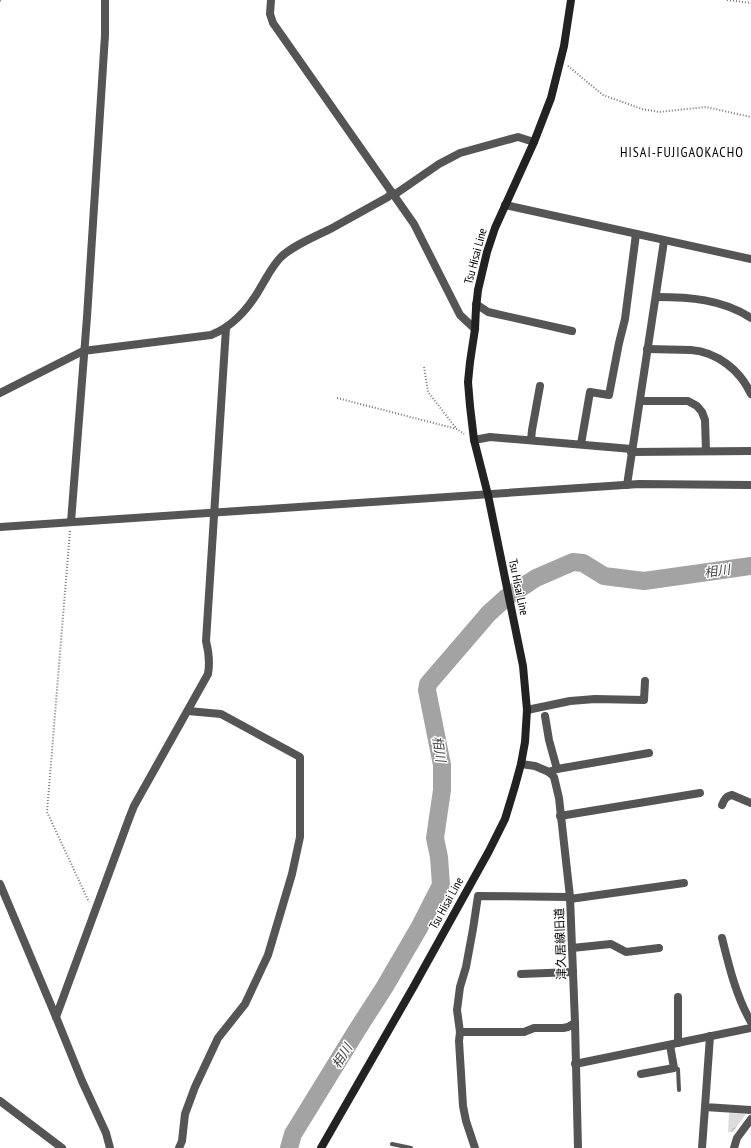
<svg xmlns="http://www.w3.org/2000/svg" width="751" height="1148" font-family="'PT Sans Narrow','Noto Sans JP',sans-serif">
<defs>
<pattern id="forest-crowns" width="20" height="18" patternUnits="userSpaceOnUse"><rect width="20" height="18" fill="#dcdcdc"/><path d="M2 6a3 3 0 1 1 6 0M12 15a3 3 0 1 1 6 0" fill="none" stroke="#bbb"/></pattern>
</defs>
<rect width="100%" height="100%" fill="#fff"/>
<!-- forest -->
<path fill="url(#forest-crowns)" d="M 729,1113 L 746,1114 L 733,1132 L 728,1132 Z"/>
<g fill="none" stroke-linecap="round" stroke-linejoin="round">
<!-- river -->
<path stroke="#a3a3a3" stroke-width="18" d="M 289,1148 L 293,1134 L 357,1030 L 384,988 L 419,928 L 441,885 L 439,857 L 435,838 L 442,790 L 442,765 L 427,690 L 428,684 L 489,613 L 507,597 L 536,578 L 573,562 L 583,563 L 604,576 L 644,581 L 751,566"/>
<!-- path -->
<g stroke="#777" stroke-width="2" stroke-dasharray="1 2" stroke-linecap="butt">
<path d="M 727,0 L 751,3"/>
<path d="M 0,1 L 1,0"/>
<path d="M 568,66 L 603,95 L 642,109 L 659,112 L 706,107 L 751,117"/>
<path d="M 424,367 L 428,392 L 456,428"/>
<path d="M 337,398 L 457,429 L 464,434"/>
<path d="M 70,531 L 47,812 L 89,902"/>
</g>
<!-- service -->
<g stroke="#555" stroke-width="4">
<path d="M 674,1068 L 678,1069 L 679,1090"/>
<path d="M 392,1144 L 411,1148"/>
</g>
<!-- minor -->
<g stroke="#555" stroke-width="8">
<path d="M 271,0 L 270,14 L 273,23 L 414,224 L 460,315 L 475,329"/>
<path d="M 394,195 L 439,164 L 460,153 L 518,137 L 534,142"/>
<path d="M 505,205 L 751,259"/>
<path d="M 656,297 C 689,297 722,299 751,318"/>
<path d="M 476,304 L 488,312 L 572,331"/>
<path d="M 647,349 L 691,350 C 717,352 740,370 751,394"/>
<path d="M 0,393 L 83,351 L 211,335 C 234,326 250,307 262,285 C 268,275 273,265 281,257 C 295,244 317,236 334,227 C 352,217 370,207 388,197 L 392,192"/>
<path d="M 640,401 L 688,401 L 697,406 L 702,412 L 705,420 L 706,451"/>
<path d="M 474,440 L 490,437 L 632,449"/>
<path d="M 531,440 L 532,430 L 540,386"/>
<path d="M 581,444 L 590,392 L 609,395 L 619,343 L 625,319 L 636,234"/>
<path d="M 631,452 L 751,451"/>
<path d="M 627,485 L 664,241"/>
<path d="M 71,522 L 87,317 L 105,35 L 105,0"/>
<path d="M 0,527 L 639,484 L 751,485"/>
<path d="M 527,710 L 570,701 L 595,699 L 644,700 L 645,681"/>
<path d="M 545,716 L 549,740 L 557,769"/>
<path d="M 549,772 L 557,769 L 649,753"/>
<path d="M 722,805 C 724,800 726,796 732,795 L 751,803"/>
<path d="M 560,816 L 700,793"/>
<path d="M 0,884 L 56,1017 L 82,1081 L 106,1133 L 110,1148"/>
<path d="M 570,899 L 684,883"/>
<path d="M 722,938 C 729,966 736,996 751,1022"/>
<path d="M 572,948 L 611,944 L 626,952 L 659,948"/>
<path d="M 521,974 L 573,972"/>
<path d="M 678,997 L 678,1043"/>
<path d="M 56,1017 L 130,816 L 134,806 L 208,674 C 210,663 209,653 206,641 L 226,328"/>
<path d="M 460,1032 L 524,1032 L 534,1028 L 563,1028 L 568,1027 L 575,1023"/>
<path d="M 710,1036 L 705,1107 L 751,1110"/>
<path d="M 641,1074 L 674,1068 L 670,1045"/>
<path d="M 0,1101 L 62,1148"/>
<path d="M 179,1148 L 182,1141 L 185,1114 L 195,1087 L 218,1038 L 245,1004 L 268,955 L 292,874 L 300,837 L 300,757 L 221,714 L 188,711"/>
<path d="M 475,1148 L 466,1121 L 463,1106 L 459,1041 L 460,1032 L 457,1010 L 460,987 L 466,967 L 473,929 L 478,896 L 570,897"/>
<path d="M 702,1148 L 705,1107"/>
<path d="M 734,1148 L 737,1138 L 751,1119"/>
</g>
<!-- tertiary -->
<g stroke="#555" stroke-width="8">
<path d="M 521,764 L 535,766 L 549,772 L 554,777 L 559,798 L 570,897 L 575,1023 L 578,1148"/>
<path d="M 575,1064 L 751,1028"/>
</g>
<!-- secondary -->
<path stroke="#222" stroke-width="8" d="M 321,1148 L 414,986 L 489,851 L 505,819 L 515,786 L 521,764 L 525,742 L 527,710 L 523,666 L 488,495 L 474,440 L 470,406 L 468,382 L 470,362 L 475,329 L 476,308 L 478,290 L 487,252 L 495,228 L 534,142 L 551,98 L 564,46 L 571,0"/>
</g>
<g text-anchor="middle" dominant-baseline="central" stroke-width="3" stroke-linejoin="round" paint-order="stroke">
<!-- street labels -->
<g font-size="12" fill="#000" stroke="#fff">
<text transform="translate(475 256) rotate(-75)">Tsu Hisai Line</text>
<text transform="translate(519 587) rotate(78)">Tsu Hisai Line</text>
<text transform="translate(446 903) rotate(-61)">Tsu Hisai Line</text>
<text transform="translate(560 944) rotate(-92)">津久居線旧道</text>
</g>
<!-- water labels -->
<g font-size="13" font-style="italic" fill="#444" stroke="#fff">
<text transform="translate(717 571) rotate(-8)">相川</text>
<text transform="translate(439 749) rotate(81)">相川</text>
<text transform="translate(342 1056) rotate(-58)">相川</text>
</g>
<!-- quarter labels -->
<g font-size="14" letter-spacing="1" fill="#000" stroke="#fff">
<text x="682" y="152">HISAI-FUJIGAOKACHO</text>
</g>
</g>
</svg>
